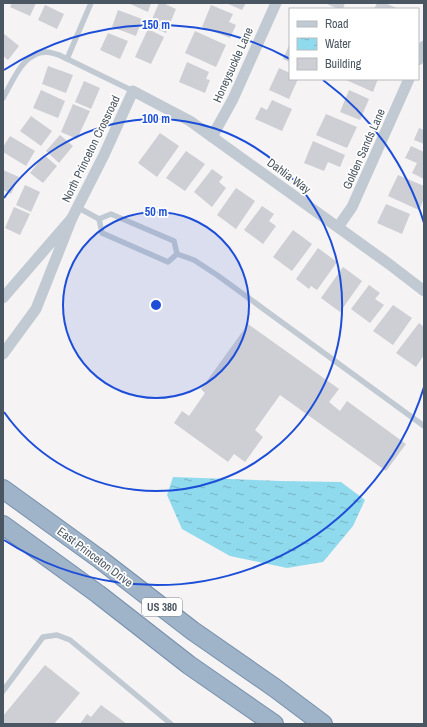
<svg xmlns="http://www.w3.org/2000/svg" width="427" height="727" font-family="'Archivo Narrow',sans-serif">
<defs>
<pattern id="water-ripples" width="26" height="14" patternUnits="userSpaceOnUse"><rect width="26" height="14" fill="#90daee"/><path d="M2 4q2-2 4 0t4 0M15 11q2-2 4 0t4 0" fill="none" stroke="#78b4c4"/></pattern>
</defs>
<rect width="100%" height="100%" fill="#f5f3f3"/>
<!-- water -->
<path fill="url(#water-ripples)" d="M 173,477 L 281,481 L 341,482 L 365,500 L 353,526 L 323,562 L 287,568 L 230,556 L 182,529 L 167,495 Z"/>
<!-- building -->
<g fill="#cdcfd5">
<path d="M 12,3 L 36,3 L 30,16 L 10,7 Z"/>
<path d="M 128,3 L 151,3 L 148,12 Z"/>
<path d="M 159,3 L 163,3 L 176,9 L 166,33 L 149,26 Z"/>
<path d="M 226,3 L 246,3 L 242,10 Z"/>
<path d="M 325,3 L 345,3 L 343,9 L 338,9 Z"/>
<path d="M 377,3 L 385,3 L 399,9 L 374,9 Z"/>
<path d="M 45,5 L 64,14 L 57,29 L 38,20 Z"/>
<path d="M 211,5 L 233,14 L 229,22 L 236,25 L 230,38 L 202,27 Z"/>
<path d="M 118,10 L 142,19 L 136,36 L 112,27 Z"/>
<path d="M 148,29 L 164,37 L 151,64 L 135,57 Z"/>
<path d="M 195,31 L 226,45 L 216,67 L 185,53 Z"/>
<path d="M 3,33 L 19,46 L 8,60 L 3,56 Z"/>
<path d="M 108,33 L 128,41 L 120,59 L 100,50 Z"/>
<path d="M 290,43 L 290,62 L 283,59 Z"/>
<path d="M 187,62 L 209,72 L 206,79 L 210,80 L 205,93 L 179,82 Z"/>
<path d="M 48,66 L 73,75 L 66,93 L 42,84 Z"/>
<path d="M 279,68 L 290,73 L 290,79 L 298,79 L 289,99 L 269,90 Z"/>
<path d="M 344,79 L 378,79 L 373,92 Z"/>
<path d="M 84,81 L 100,88 L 91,109 L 75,102 Z"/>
<path d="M 41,90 L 65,101 L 58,118 L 33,108 Z"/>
<path d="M 349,90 L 369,99 L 360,120 L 340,112 Z"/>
<path d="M 272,100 L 292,109 L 282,131 L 255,119 L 261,107 L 267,110 Z"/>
<path d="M 73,104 L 90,111 L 77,139 L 61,132 Z"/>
<path d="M 326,114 L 357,127 L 347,148 L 316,135 Z"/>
<path d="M 31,116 L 52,131 L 41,146 L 20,131 Z"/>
<path d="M 419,128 L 424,130 L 424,144 L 414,140 Z"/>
<path d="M 160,133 L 179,146 L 157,177 L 138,163 Z"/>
<path d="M 60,135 L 73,146 L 59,163 L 46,151 Z"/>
<path d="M 10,136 L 35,151 L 26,166 L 3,152 L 3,147 Z"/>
<path d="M 313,141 L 345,155 L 340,167 L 328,162 L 324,171 L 304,163 Z"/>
<path d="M 411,146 L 424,152 L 424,179 L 412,173 L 417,163 L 405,158 Z"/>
<path d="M 186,151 L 205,164 L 185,191 L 166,178 Z"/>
<path d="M 44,155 L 57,166 L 43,183 L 30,173 Z"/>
<path d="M 212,169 L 223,177 L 219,182 L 226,188 L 212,207 L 194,192 Z"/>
<path d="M 3,170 L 19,177 L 11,194 L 3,190 Z"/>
<path d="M 398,175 L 424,186 L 424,199 L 419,210 L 388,196 Z"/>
<path d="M 25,185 L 40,192 L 31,212 L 16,205 Z"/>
<path d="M 236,188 L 255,201 L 236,229 L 217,215 Z"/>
<path d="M 386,204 L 410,214 L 402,234 L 377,223 Z"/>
<path d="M 262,206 L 274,214 L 269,221 L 276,226 L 263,244 L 244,230 Z"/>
<path d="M 14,207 L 30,214 L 20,235 L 5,228 Z"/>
<path d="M 293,230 L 312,244 L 292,271 L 273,257 Z"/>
<path d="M 318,248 L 337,262 L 317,290 L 311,286 L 309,289 L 296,279 Z"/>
<path d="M 343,267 L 362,281 L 340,312 L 321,298 Z"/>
<path d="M 369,285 L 380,293 L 375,299 L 384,305 L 370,323 L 351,309 Z"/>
<path d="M 393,305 L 412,318 L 393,345 L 373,331 Z"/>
<path d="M 419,323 L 424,327 L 424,355 L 416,367 L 396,353 Z"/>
<path d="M 248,324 L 339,389 L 329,402 L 340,411 L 347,401 L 406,444 L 386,471 L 280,395 L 255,430 L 263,437 L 245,462 L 234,454 L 228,462 L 174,423 L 182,411 L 189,416 L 205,393 L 201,389 Z"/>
<path d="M 45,665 L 80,693 L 54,724 L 3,724 L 3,716 Z"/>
<path d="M 101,705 L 127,724 L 80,724 L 87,714 L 91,717 Z"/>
</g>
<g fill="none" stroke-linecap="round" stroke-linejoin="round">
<!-- trunk casing -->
<g stroke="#7690ad" stroke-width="20">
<g id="trunk">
<path d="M 3,489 L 101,560 L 193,631 L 275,688 L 323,724"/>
<path d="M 3,525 L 98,594 L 189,665 L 274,724"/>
</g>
</g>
<!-- service -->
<g stroke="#c1cad2" stroke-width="5.5">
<path d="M 67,59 L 91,3"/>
<path d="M 3,98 C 13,81 23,52 46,52 C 50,52 55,54 59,55 L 133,91"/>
<path d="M 77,207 L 99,219"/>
<path d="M 99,219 L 102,233 L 168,262 L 177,254"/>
<path d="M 99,219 L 111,214 L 174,241 L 177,254"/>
<path d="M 177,254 L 194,260 L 217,275 L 424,426"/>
<path d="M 3,691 L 43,637 L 57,635 L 70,640 L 171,724"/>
</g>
<!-- minor -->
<g stroke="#c1cad2" stroke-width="11">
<path d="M 418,60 L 424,46"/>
<path d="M 212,137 L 233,99 L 276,3"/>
<path d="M 72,218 L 104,155 L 133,91 L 190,121 L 389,264 L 424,291"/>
<path d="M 338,227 L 352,207 L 409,79"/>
<path d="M 3,298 L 72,218 L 36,309 L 3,354"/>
</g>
<!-- trunk -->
<use href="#trunk" stroke="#9fb4c9" stroke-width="18"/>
</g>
<!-- distance rings -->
<circle cx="156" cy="305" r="93" fill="#1d4ed8" fill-opacity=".12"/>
<g fill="none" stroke="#1d4ed8" stroke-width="2">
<circle cx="156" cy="305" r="93"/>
<path d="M4 198A186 186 0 1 1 4 412"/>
<path d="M424 387A280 280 0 0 1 4 540M4 70A280 280 0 0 1 290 59M323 80A280 280 0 0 1 424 223"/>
</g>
<g text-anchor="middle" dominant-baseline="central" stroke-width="3.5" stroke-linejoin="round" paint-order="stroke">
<!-- shield labels -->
<rect fill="#fff" stroke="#808990" stroke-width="1" x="142" y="598" width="40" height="18" rx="3"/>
<g font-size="11" font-weight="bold" fill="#4a5661">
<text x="162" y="607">US 380</text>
</g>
<!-- street labels -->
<g font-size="12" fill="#4a5661" stroke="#fff">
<text transform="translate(233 65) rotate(-66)">Honeysuckle Lane</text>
<text transform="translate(91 149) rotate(-64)">North Princeton Crossroad</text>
<text transform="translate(364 149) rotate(-66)">Golden Sands Lane</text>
<text transform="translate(289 176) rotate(36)">Dahlia Way</text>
<text transform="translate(95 557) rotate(37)">East Princeton Drive</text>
</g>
</g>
<circle cx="156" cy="305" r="6" fill="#1d4ed8" stroke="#fff" stroke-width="2"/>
<g font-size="12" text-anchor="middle" font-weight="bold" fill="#1d4ed8" stroke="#fff" stroke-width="3.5" stroke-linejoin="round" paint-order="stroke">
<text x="156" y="29">150 m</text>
<text x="156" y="123">100 m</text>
<text x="156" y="216">50 m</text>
</g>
<!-- border -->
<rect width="427" height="727" fill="none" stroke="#4a5661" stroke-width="8"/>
<!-- legend -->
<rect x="289" y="8" width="130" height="72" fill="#ffffff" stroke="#b7bbc0"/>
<rect x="297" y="21" width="20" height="6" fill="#c1cad2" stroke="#b7bbc0"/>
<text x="325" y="28" font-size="12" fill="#4a5661">Road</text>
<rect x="297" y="38" width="20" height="12" fill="url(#water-ripples)" stroke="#b7bbc0"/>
<text x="325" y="48" font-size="12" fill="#4a5661">Water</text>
<rect x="297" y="58" width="20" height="12" fill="#cdcfd5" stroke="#b7bbc0"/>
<text x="325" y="68" font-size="12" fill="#4a5661">Building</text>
</svg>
